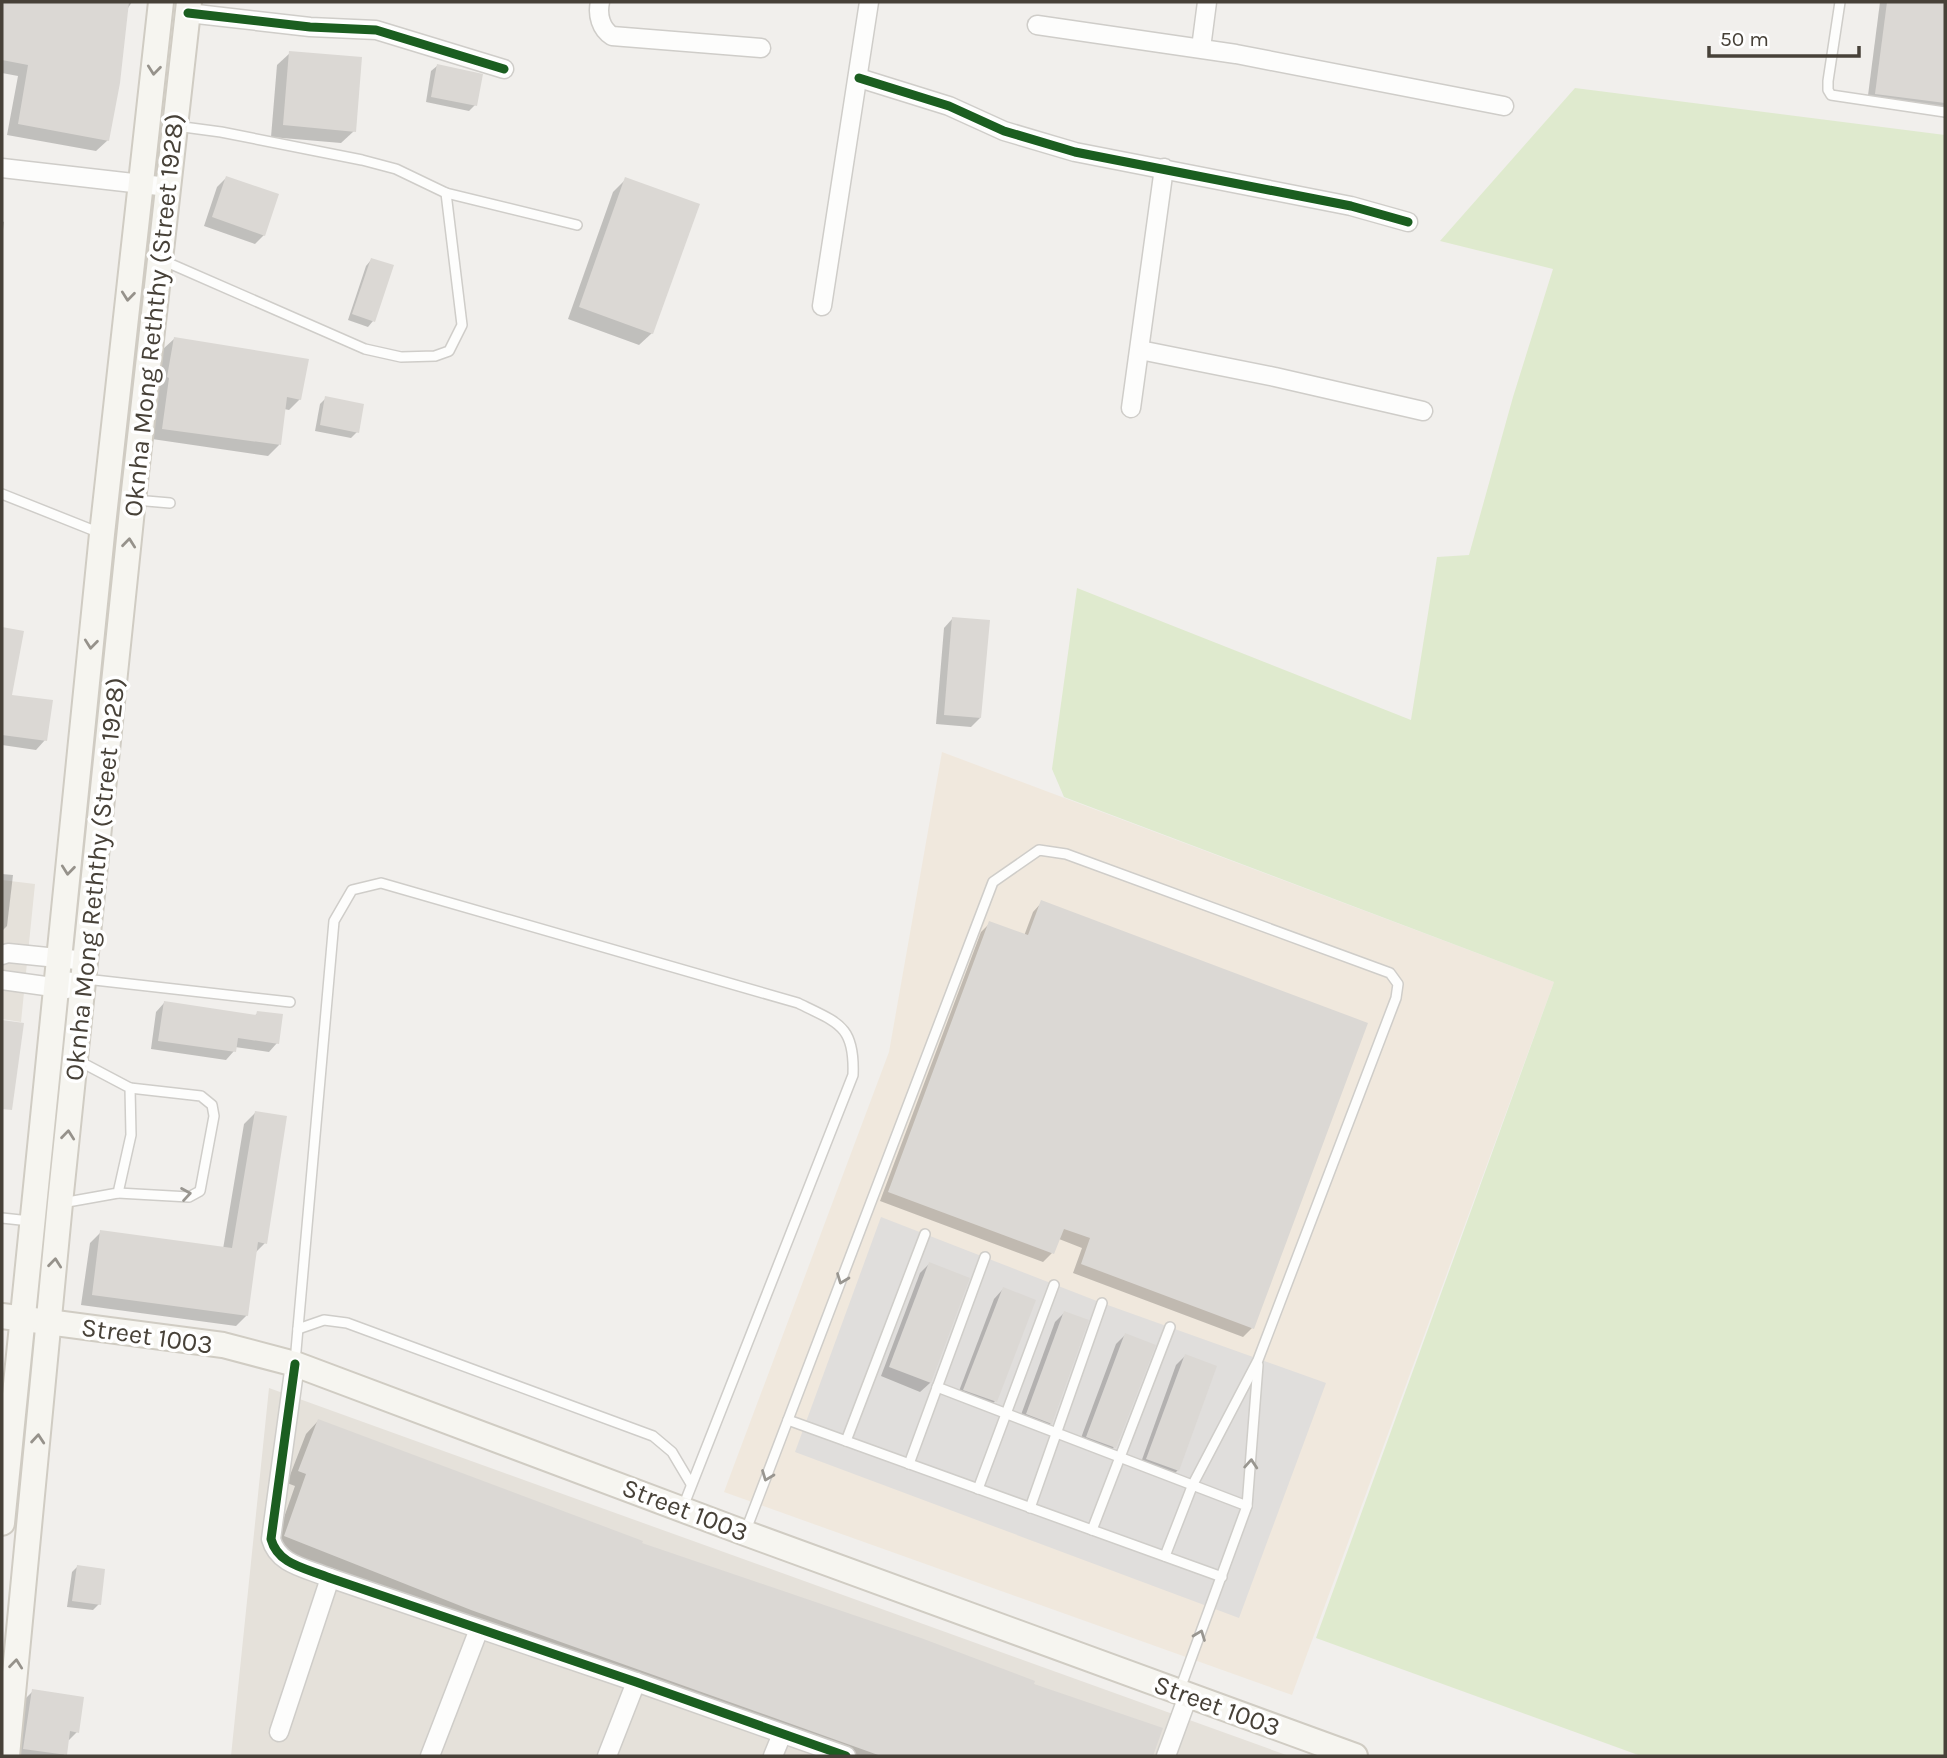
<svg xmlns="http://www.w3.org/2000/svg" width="1947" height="1758" font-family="Karla,sans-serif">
<rect width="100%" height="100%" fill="#f1efec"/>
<!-- residential -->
<g fill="#e5e1da">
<path d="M 2,880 L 35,884 L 21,1022 L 2,1019 Z"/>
<path d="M 269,1388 L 1289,1756 L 231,1756 Z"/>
</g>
<!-- commercial -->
<path fill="#f0e8dd" d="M 942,752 L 1554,982 L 1292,1695 L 724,1492 L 889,1052 Z"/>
<!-- green -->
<path fill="#dfeace" d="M 1575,88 L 1945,135 L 1945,1756 L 1641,1756 L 1316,1638 L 1554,982 L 1064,797 L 1052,769 L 1077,588 L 1411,720 L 1437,557 L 1469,555 L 1513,397 L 1553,269 L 1440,241 Z"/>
<!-- parking -->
<path fill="#e0dedc" d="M 881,1217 L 1102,1303 L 1326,1383 L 1239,1618 L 795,1452 Z"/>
<!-- shadow -->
<g fill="#0003">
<path d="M 2,2 L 132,2 L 126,11 L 108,140 L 96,151 L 7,135 L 18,76 L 2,73 Z"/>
<path d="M 1880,2 L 1945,2 L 1945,112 L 1867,103 Z"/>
<path d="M 290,53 L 354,131 L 341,143 L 271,137 L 277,65 Z"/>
<path d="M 437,66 L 475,105 L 469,111 L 426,102 L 431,71 Z"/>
<path d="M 226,178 L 264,235 L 255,244 L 204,226 L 217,187 Z"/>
<path d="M 626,179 L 652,333 L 639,345 L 568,319 L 613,192 Z"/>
<path d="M 2,221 L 4,222 L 2,238 Z"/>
<path d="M 371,260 L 373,321 L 368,327 L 348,320 L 366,266 Z"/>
<path d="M 174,339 L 300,399 L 289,410 L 284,409 L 279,445 L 268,456 L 152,439 L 159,388 L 157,388 L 163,349 Z"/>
<path d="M 326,398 L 357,432 L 351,438 L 315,431 L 320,404 Z"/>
<path d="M 953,618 L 980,718 L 971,727 L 936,724 L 944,628 Z"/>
<path d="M 2,629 L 22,633 L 10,696 L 45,740 L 36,750 L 2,745 Z"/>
<path d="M 2,874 L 13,875 L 7,926 L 2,931 Z"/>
<path d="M 1042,902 L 1252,1328 L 1243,1337 L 1073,1273 L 1082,1248 L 1059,1239 L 1052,1253 L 1043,1262 L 880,1201 L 981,932 L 990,923 L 1024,936 L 1033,912 Z"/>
<path d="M 164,1003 L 254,1016 L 258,1013 L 277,1043 L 269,1052 L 235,1047 L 234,1051 L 226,1060 L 151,1049 L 156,1012 Z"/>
<path d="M 255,1113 L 265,1243 L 255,1253 L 247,1315 L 236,1326 L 81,1305 L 90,1243 L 101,1232 L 223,1249 L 244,1124 Z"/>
<path d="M 929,1264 L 968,1279 L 930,1383 L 920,1392 L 881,1376 L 920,1273 Z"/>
<path d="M 1003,1289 L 1034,1301 L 995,1401 L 986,1411 L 956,1399 L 994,1299 Z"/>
<path d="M 1064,1313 L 1051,1423 L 1042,1432 L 1018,1423 L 1055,1322 Z"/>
<path d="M 1125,1335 L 1114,1447 L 1105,1456 L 1078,1446 L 1116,1344 Z"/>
<path d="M 1185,1356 L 1178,1470 L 1169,1479 L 1139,1468 L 1176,1365 Z"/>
<path d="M 318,1421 L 640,1544 L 1161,1730 L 1152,1756 L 829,1756 L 273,1549 L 295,1486 L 287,1483 L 306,1434 Z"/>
<path d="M 77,1567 L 99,1604 L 93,1610 L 67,1607 L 72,1572 Z"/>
<path d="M 33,1691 L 77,1732 L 69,1740 L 67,1740 L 65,1754 L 62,1756 L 16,1756 L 25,1699 Z"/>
</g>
<!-- building -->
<g fill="#dbd8d4">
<path d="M 2,2 L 129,2 L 120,83 L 109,141 L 18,124 L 28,65 L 2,60 Z"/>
<path d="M 1887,2 L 1945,2 L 1945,103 L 1875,94 Z"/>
<path d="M 289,51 L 362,57 L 356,132 L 283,125 Z"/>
<path d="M 437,64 L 483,74 L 477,106 L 431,97 Z"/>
<path d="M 226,176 L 279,194 L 265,236 L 212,217 Z"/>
<path d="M 625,177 L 700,204 L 653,334 L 579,307 Z"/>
<path d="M 371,258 L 394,265 L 375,322 L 352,314 Z"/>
<path d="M 174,337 L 309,359 L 301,400 L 287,397 L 281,445 L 162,429 L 169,378 L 167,377 Z"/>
<path d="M 325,396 L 364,404 L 359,433 L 320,425 Z"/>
<path d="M 952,617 L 990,620 L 981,718 L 944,715 Z"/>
<path d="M 2,627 L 24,631 L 12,695 L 53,700 L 47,741 L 2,735 Z"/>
<path d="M 1041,900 L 1368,1023 L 1254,1329 L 1081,1264 L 1090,1238 L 1064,1229 L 1054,1254 L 888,1192 L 989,921 L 1028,935 Z"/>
<path d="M 164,1001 L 256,1015 L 257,1011 L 283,1014 L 279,1044 L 238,1038 L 236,1052 L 158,1041 Z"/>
<path d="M 2,1020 L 24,1023 L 12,1110 L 2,1109 Z"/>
<path d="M 255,1111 L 287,1116 L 267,1244 L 258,1242 L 248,1316 L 92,1295 L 100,1230 L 232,1248 Z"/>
<path d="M 929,1262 L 970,1278 L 931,1383 L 889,1367 Z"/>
<path d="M 1003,1287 L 1036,1300 L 997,1402 L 963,1390 Z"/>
<path d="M 1064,1311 L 1089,1320 L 1052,1424 L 1026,1414 Z"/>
<path d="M 1125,1333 L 1156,1345 L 1116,1448 L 1086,1437 Z"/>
<path d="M 1185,1354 L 1217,1366 L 1179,1471 L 1146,1459 Z"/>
<path d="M 318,1419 L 643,1541 L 642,1543 L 921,1638 L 1035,1681 L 1034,1684 L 1163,1728 L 1153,1756 L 881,1756 L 471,1610 L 284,1536 L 306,1474 L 298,1471 Z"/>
<path d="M 77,1565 L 105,1569 L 101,1605 L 72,1601 Z"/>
<path d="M 32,1689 L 84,1697 L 79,1733 L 70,1731 L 67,1755 L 23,1749 Z"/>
</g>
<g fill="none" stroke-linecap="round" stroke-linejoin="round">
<!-- lane casing -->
<g stroke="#cfcdc9" stroke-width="12">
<g id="lane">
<path d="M 1840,2 L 1828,81 L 1828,90 L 1831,95 L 1945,112"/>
<path d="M 176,126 L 221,132 L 362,160 L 396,169 L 446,193 L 577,225"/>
<path d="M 164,261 L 365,349 L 401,357 L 435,356 L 449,351 L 462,325 L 446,193"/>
<path d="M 2,494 L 100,533"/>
<path d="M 135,500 L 170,503"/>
<path d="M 59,976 L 290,1002"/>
<path d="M 118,1193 L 189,1197 L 200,1191 L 214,1116 L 212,1105 L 201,1096 L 130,1088"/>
<path d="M 62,1203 L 118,1193 L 131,1135 L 130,1088 L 77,1060"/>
<path d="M 2,1218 L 30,1221"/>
<path d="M 298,1329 L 324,1320 L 347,1323 L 653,1436 L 672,1452 L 691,1484"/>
<path d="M 295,1362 L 334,921 L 352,890 L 381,883 L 798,1003 C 838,1023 855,1025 853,1075 L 683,1507"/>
<path d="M 937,1387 L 1247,1506"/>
<path d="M 788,1420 L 1222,1577"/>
<path d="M 846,1441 L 925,1234"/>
<path d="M 909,1464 L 985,1257"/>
<path d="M 978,1489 L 1054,1285"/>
<path d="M 1030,1508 L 1102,1303"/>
<path d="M 746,1530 L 993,882 L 1039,850 L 1066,854 L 1390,973 L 1398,984 L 1396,998 L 1258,1360 L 1193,1484 L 1165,1556"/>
<path d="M 1092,1530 L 1170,1327"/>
<path d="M 1180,1689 L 1247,1506 L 1258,1365"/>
</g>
</g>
<!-- street casing -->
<g stroke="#cfcdc9" stroke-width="21">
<g id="street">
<path d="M 600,2 C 597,15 601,29 612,36 L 761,48"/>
<path d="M 188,13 L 310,27 L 376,30 L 504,69"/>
<path d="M 1037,25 L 1236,54 L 1504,106"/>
<path d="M 1201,48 L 1207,2"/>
<path d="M 859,78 L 949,106 L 1004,131 L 1075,152 L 1351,206 L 1408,222"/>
<path d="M 2,168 L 168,187"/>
<path d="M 822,306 L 869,2"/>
<path d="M 1140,350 L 1275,377 L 1423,411"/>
<path d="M 1131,408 L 1164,168"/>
<path d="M 2,955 L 8,953 L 87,961"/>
<path d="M 2,980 L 67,989"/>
<path d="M 295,1364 L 271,1539 C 278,1565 306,1568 330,1578 L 636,1682 L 846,1756"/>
<path d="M 279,1732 L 330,1578"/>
<path d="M 430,1756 L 479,1629"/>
<path d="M 607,1756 L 636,1682"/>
<path d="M 773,1756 L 782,1734"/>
<path d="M 1166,1756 L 1188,1696"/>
</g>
</g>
<!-- secondary casing -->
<g stroke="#d0ccc3" stroke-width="28">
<g id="secondary">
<path d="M 2,1316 L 223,1345 L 295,1364 L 745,1533 L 1355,1756"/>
<path d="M 2,1523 L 102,534 L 161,2"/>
<path d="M 7,1756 L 60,1203 L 133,500 L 189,2"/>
</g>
</g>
<!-- lane -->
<use href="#lane" stroke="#fdfdfc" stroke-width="9"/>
<!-- street -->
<use href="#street" stroke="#fdfdfc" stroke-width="18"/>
<!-- secondary -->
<use href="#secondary" stroke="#f6f5f0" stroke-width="24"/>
<!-- cycleway casing -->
<g stroke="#fff" stroke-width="13">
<g id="cycleway">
<path d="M 188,13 L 310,27 L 376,30 L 504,69"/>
<path d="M 859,78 L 949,106 L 1004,131 L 1075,152 L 1351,206 L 1408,222"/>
<path d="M 295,1364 L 271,1539 C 278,1565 306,1568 330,1578 L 636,1682 L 846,1756"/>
</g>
</g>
<!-- cycleway -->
<use href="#cycleway" stroke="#1b5e20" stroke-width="9"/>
</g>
<!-- one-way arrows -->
<defs><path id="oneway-chevron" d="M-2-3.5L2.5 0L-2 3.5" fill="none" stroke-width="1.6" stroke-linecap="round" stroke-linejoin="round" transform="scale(1.75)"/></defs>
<g stroke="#96928b">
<use href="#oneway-chevron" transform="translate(154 70) rotate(96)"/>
<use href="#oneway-chevron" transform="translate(128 296) rotate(96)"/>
<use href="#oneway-chevron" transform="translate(129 543) rotate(-84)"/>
<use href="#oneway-chevron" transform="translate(91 644) rotate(96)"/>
<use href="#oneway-chevron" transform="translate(68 870) rotate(96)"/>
<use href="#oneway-chevron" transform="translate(68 1135) rotate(-84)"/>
<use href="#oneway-chevron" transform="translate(55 1263) rotate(-84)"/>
<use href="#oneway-chevron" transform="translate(38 1439) rotate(-85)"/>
<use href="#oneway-chevron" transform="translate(16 1664) rotate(-84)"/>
</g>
<g stroke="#999690">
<use href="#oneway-chevron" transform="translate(186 1194) rotate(-9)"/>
<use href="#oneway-chevron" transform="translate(842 1279) rotate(111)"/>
<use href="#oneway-chevron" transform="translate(1251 1464) rotate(-86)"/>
<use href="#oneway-chevron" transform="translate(767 1476) rotate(111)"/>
<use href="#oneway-chevron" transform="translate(1200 1635) rotate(-69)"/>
</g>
<g text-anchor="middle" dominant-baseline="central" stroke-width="7" stroke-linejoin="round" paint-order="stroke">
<!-- street labels -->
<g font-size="26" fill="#474138" stroke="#fff">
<text transform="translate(154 315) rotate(-84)">Oknha Mong Reththy (Street 1928)</text>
<text transform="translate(95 879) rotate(-84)">Oknha Mong Reththy (Street 1928)</text>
<text transform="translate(147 1336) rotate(8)">Street 1003</text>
<text transform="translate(685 1510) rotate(21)">Street 1003</text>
<text transform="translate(1217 1706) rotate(20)">Street 1003</text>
</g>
</g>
<!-- border -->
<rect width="1947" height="1758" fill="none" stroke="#474138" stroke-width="7"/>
<!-- scale -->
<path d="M1709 46v10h150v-10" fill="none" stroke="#474138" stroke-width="3.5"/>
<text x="1720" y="46" font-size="21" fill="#474138" stroke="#ffffff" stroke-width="5" paint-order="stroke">50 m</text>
</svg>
